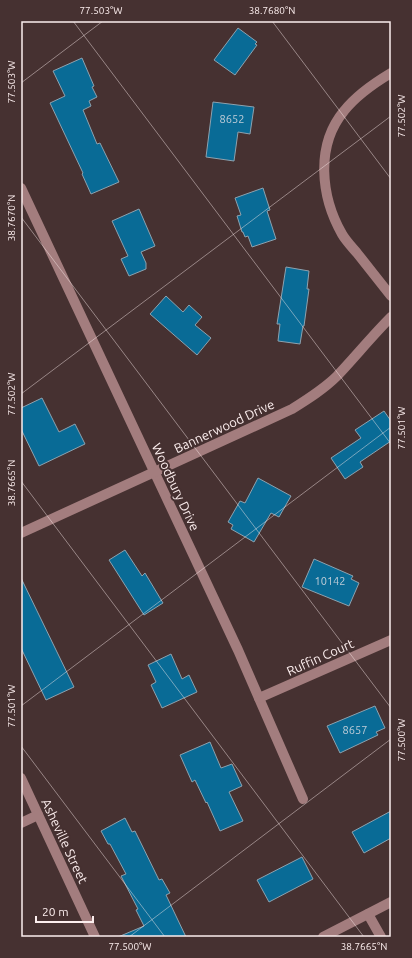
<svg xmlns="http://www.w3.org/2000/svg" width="412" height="958" font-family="Ubuntu,sans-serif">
<rect width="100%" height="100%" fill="#463131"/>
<!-- building -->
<g fill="#096b96" stroke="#8da2af">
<path d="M 238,28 L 257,42 L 255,44 L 257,45 L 235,75 L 214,60 Z"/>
<path d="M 82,58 L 94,86 L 92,87 L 97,97 L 89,101 L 91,106 L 83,110 L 97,144 L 100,143 L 119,182 L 91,194 L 82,174 L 83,173 L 50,103 L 65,96 L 53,71 Z"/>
<path d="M 213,102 L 254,107 L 250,134 L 238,132 L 234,161 L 206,157 Z"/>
<path d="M 263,188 L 270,210 L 267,211 L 276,239 L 252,247 L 248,236 L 245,237 L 243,232 L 242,232 L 237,216 L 241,215 L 235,198 Z"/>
<path d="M 139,209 L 155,246 L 141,252 L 146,263 L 146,269 L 129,276 L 121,259 L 128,256 L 112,221 Z"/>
<path d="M 286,267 L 309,271 L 307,289 L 309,289 L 304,326 L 303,326 L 300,344 L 278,341 L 280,324 L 277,324 Z"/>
<path d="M 166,296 L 183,312 L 189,305 L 202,317 L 195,325 L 211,338 L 197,355 L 150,314 Z"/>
<path d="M 42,398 L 59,432 L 75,424 L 85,444 L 39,466 L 21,429 L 21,408 Z"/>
<path d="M 384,411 L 391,421 L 391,441 L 360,462 L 363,467 L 345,479 L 331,458 L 361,438 L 355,430 Z"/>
<path d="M 258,478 L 291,496 L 279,517 L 271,513 L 254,542 L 231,529 L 233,525 L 228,522 L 240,501 L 245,503 Z"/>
<path d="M 125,550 L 142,576 L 145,573 L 163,603 L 144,615 L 109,560 Z"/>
<path d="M 314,559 L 353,576 L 351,579 L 359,583 L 349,606 L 302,587 Z"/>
<path d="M 21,578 L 74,687 L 46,700 L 21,648 Z"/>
<path d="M 171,654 L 182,679 L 189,675 L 197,692 L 162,708 L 151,685 L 156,682 L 148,665 Z"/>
<path d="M 375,706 L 385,728 L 376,732 L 378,735 L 340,753 L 327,726 Z"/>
<path d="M 210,742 L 221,768 L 232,764 L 242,786 L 229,792 L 243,821 L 220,831 L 207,802 L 206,803 L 195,780 L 192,782 L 180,755 Z"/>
<path d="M 391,811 L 391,838 L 364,853 L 352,832 Z"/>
<path d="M 125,818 L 132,832 L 135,831 L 159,880 L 162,879 L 170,893 L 166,895 L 186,937 L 118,937 L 144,926 L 136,910 L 138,909 L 121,876 L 126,874 L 110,844 L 108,844 L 101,831 Z"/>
<path d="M 302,857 L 313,879 L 269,902 L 257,880 Z"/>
</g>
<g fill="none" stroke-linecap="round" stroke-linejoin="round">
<!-- minor -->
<g stroke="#a37d7e" stroke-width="10">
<path d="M 391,73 C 376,82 355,97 344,111 C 315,146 321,197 342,234 C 346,241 352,247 357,253 C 368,267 380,282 391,296"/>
<path d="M 21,188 L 238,650 L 303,799"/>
<path d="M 21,533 L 292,409 C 308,399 324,389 337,376 C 355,357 372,336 391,317"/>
<path d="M 259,698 L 391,640"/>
<path d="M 21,778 L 95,937"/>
<path d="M 21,823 L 38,815"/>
<path d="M 368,914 L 381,937"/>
<path d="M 323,937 L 391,902"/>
</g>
</g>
<!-- ticks -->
<path fill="none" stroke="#fceeee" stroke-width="1" stroke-opacity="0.45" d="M 73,21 L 391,444M 272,21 L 391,179M 21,83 L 103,21M 21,217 L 391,708M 21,394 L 391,116M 21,481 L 364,937M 21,706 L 391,427M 21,746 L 165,937M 129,937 L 391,739"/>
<g text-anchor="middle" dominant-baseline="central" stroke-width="4" stroke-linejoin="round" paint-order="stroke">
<!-- number labels -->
<g font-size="11" fill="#bfcdd8">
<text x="232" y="119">8652</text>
<text x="330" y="581">10142</text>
<text x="355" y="730">8657</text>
</g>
<!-- street labels -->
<g font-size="13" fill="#fceeee" stroke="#463131">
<text transform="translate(224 426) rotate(-25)">Bannerwood Drive</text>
<text transform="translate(176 487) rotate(65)">Woodbury Drive</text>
<text transform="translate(320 657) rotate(-24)">Ruffin Court</text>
<text transform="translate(65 841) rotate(65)">Asheville Street</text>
</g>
</g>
<!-- border -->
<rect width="412" height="958" fill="none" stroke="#463131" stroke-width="44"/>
<!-- scale -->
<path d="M36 916v6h57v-6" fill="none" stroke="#fceeee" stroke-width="2"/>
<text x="42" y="916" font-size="12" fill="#fceeee" stroke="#463131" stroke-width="3" paint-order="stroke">20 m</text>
<rect x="22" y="22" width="368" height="914" fill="none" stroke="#fceeee" stroke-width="1.5"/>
<g font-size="10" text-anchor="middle" fill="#fceeee">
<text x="101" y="14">77.503°W</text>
<text x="272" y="14">38.7680°N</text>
<text transform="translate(11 82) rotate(-90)" y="4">77.503°W</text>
<text transform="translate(401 116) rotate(-90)" y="4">77.502°W</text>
<text transform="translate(11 218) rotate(-90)" y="4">38.7670°N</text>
<text transform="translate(11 394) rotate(-90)" y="4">77.502°W</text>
<text transform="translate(401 428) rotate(-90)" y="4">77.501°W</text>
<text transform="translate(11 483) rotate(-90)" y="4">38.7665°N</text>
<text transform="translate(11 706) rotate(-90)" y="4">77.501°W</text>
<text transform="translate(401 740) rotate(-90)" y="4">77.500°W</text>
<text x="130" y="950">77.500°W</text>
<text x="364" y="950">38.7665°N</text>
</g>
</svg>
